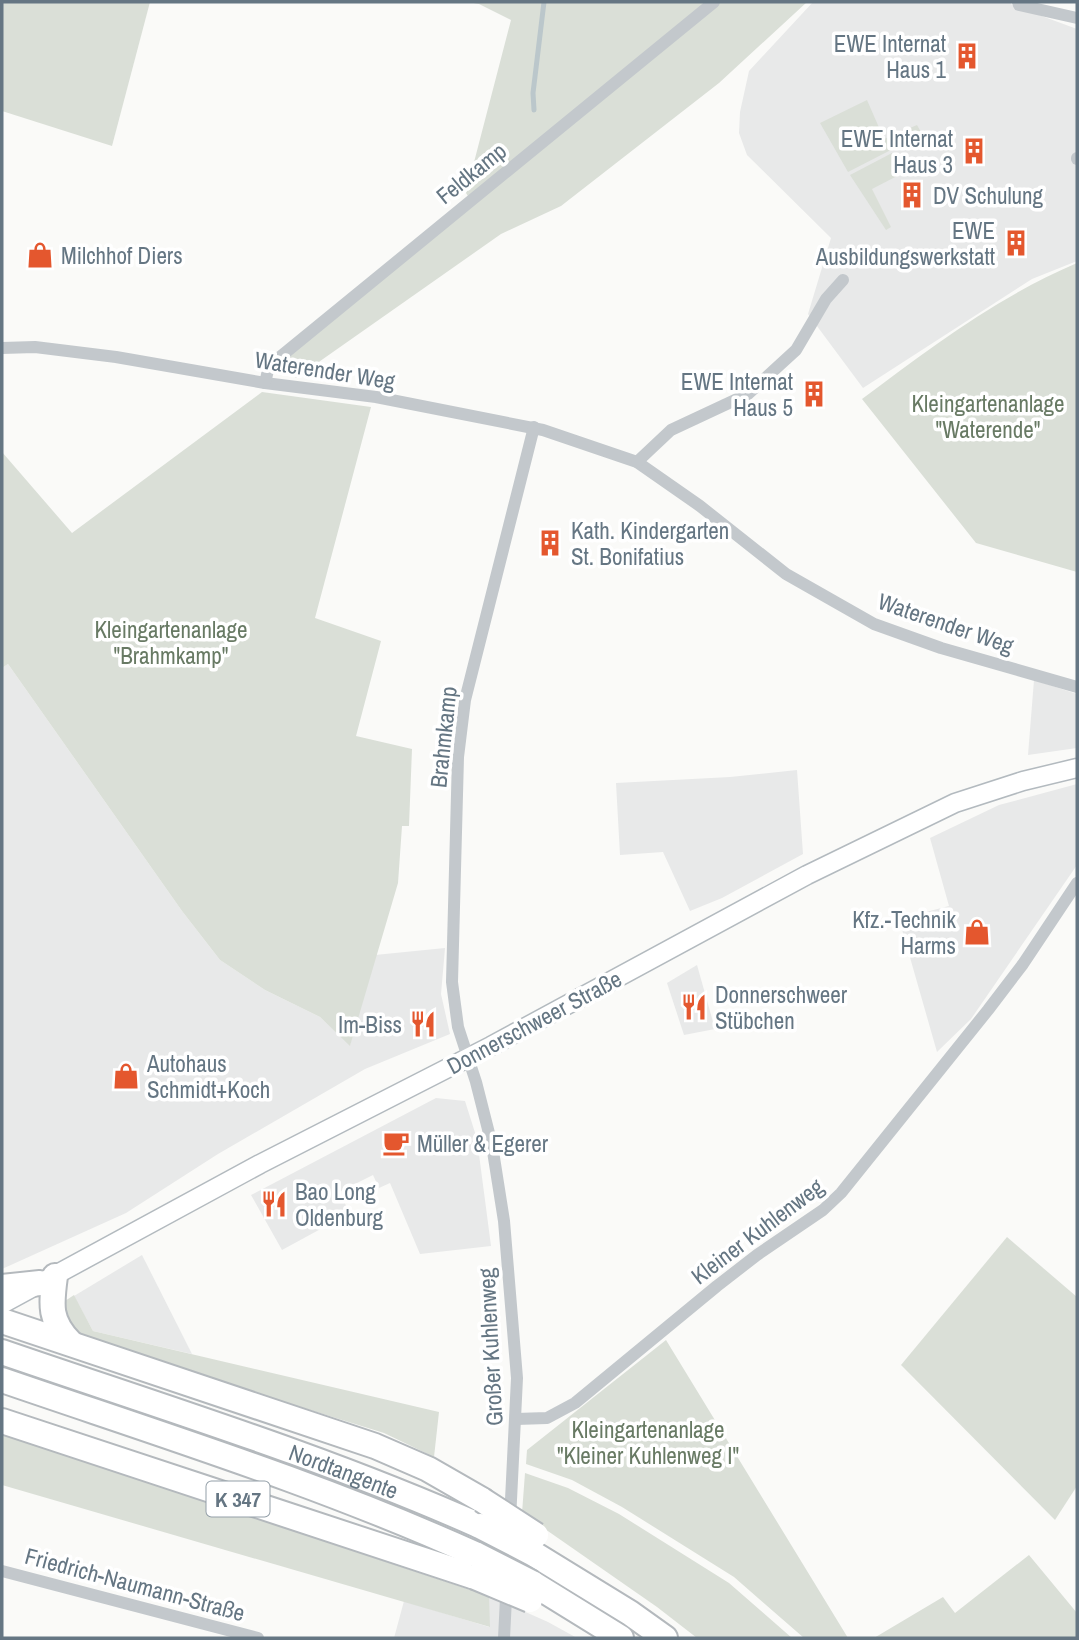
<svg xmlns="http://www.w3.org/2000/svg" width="1079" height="1640" font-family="'Archivo Narrow',sans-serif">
<rect width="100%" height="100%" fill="#fafaf8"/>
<!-- built -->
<g fill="#e8e9e9">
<path d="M 813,2 L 1010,2 L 1012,5 L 1077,29 L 1077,261 L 1032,279 L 863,388 L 808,314 L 831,238 L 747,155 L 739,133 L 740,112 L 749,71 Z"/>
<path d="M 8,664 L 182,911 L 220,960 L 265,990 L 320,1017 L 350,1045 L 375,955 L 445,948 L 441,994 L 450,1034 L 365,1069 L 218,1154 L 126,1213 L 2,1269 L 2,668 Z"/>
<path d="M 1034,680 L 1077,694 L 1077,748 L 1028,755 Z"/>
<path d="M 797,770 L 803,854 L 722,898 L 690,911 L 663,852 L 620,855 L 616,783 L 730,777 Z"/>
<path d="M 1077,784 L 1077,865 L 971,1019 L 937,1052 L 899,919 L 949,906 L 930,838 L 999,805 Z"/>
<path d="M 697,965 L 715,1029 L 684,1035 L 667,983 Z"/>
<path d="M 436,1098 L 465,1101 L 477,1139 L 491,1246 L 420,1254 L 390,1183 L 379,1188 L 373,1175 L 339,1192 L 350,1213 L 282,1250 L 251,1195 Z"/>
<path d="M 142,1255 L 192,1354 L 93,1331 L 74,1296 Z"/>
<path d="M 489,1596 L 548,1622 L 577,1638 L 394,1638 L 404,1601 L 489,1627 Z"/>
</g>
<!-- green -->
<g fill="#dadfd7">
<path d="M 2,2 L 150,2 L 112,146 L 2,111 Z"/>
<path d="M 468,2 L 807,2 L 719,83 L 561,206 L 501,234 L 296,378 L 283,361 L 473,204 L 466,193 L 511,20 L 479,4 Z"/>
<path d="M 867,100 L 884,139 L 917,125 L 922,134 L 848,172 L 820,123 Z"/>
<path d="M 892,153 L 903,173 L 872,189 L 891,227 L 886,230 L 850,175 Z"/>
<path d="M 1077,263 L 1077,572 L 976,543 L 862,399 C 930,348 999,296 1077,263 Z"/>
<path d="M 262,392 L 371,407 L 315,618 L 381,641 L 356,736 L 412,749 L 409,826 L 402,826 L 398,883 L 350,1046 L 320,1017 L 265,990 L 220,960 L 182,911 L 8,664 L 2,668 L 2,452 L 72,533 Z"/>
<path d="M 1007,1237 L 1077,1297 L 1077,1486 L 1055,1520 L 901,1365 Z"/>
<path d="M 74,1295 L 93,1331 L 439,1412 L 434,1457 L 384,1433 L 79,1338 L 63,1324 L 65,1301 Z"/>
<path d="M 666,1340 L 848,1638 L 804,1638 L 734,1577 L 622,1507 L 572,1480 L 526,1464 L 527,1450 Z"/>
<path d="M 2,1434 L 489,1596 L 490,1627 L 2,1485 Z"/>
<path d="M 525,1473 L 568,1488 L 619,1514 L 729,1583 L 792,1638 L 697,1638 L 657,1607 L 522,1513 Z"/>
<path d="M 1029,1555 L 1077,1613 L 1077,1638 L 874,1638 L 943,1597 L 955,1613 Z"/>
</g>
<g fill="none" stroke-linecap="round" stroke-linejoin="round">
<!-- stream -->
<path stroke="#bbc7cb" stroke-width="5" d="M 534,110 L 533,93 L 544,2"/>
<!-- secondary casing -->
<g stroke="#b3babf" stroke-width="21">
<path id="secondary" d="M 2,1304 L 260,1164 L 491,1046 L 807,875 L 955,803 L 1023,781 L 1077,768"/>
</g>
<!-- highway casing -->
<g stroke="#b4b9bd" stroke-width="28">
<g id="highway">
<path d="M 55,1276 C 51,1305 49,1321 71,1343"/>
<path d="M 2,1287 L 40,1283"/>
<path d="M 2,1321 L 375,1446 L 428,1469 L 482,1500"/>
<path id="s1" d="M 2,1352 C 162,1407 325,1457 480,1526"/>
<path d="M 2,1380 C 162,1435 323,1485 477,1555"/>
<path d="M 2,1421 L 475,1577"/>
<path d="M 534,1554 L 630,1613 L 665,1638"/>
<path d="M 532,1583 L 621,1638"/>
</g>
</g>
<!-- street -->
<g stroke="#c3c8cc" stroke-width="12">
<path d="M 1018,2 L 1019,5 L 1077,18"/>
<path d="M 1077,159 L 1077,158"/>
<path d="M 2,348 L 35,347 L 116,357 L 265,383 L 376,397 L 543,430 L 637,462 L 700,506 L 786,574 L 874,624 L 941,648 L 1077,687"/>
<path d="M 265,383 L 269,366 L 714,2"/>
<path d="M 637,462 L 671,430 L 748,394 L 796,350 L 826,299 L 843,280"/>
<path d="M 516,1419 L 547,1418 L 575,1403 L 717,1286 L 757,1255 L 823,1210 L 841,1193 L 988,1010 L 1023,964 L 1077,883"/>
<path d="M 510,1520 L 517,1378 L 504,1221 L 492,1145 L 476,1082 L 458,1027 L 452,982 L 458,757 L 465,700 L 534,427"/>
<path d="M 2,1571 L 258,1638"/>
<path d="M 504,1638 L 509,1538"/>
</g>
<!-- secondary -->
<use href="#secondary" stroke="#fff" stroke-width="18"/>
<!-- highway -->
<use href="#highway" stroke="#fff" stroke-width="24"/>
<!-- highway-bridge casing -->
<g stroke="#b4b9bd" stroke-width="28" stroke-linecap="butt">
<g id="highway-bridge">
<path d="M 482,1500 L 536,1535"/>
<path d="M 480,1526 L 534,1554"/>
<path d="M 477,1555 L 532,1583"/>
<path d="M 475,1577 L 530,1600"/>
</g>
</g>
<!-- highway-bridge -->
<use href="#highway-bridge" stroke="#fff" stroke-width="24"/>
</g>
<!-- icons -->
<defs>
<g id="building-bare" transform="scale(2.1)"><path d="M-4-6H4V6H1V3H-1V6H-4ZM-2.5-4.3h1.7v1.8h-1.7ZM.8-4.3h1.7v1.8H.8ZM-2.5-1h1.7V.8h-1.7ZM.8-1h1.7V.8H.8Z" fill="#e4572e" stroke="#fff" stroke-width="2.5" paint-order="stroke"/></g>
<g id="shop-bare" transform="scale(2.1)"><path d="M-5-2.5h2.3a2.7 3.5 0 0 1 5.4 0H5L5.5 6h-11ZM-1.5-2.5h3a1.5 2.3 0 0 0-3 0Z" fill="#e4572e" stroke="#fff" stroke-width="2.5" paint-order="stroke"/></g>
<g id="restaurant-bare" transform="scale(2.1)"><path d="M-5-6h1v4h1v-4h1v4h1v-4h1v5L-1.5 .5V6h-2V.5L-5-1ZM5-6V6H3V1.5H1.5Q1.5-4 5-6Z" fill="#e4572e" stroke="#fff" stroke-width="2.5" paint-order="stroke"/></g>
<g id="cafe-bare" transform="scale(2.1)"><path d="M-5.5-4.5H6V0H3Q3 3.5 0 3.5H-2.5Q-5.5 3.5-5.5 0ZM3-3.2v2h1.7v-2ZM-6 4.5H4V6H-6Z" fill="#e4572e" stroke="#fff" stroke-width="2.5" paint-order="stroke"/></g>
</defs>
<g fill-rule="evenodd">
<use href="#building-bare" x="967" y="56"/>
<use href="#building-bare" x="974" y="151"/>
<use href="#building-bare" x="912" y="195"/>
<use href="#building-bare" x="1016" y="243"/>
<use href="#shop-bare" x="40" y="255"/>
<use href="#building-bare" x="814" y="394"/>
<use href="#building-bare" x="550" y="543"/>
<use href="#shop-bare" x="977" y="932"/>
<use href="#restaurant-bare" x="694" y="1007"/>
<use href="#restaurant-bare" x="423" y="1024"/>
<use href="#shop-bare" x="126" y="1076"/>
<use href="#cafe-bare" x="396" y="1143"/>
<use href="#restaurant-bare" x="274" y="1204"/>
</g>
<g text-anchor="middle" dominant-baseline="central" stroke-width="7" stroke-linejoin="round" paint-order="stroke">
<!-- shield labels -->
<rect fill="#fff" stroke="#939fa8" stroke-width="2" x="206.5" y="1481.5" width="63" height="35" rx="5"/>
<g font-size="21" font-weight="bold" fill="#657683">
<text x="238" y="1499">K 347</text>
</g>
<!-- poi labels -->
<g font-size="23" fill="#657683" stroke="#fff" text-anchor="start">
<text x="946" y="43" text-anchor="end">EWE Internat<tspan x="946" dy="26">Haus 1</tspan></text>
<text x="953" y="138" text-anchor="end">EWE Internat<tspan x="953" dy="26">Haus 3</tspan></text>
<text x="933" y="195">DV Schulung</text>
<text x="995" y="230" text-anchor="end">EWE<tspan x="995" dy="26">Ausbildungswerkstatt</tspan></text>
<text x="61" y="255">Milchhof Diers</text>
<text x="793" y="381" text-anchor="end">EWE Internat<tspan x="793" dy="26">Haus 5</tspan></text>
<text x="571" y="530">Kath. Kindergarten<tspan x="571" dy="26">St. Bonifatius</tspan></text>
<text x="956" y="919" text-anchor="end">Kfz.-Technik<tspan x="956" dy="26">Harms</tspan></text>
<text x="715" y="994">Donnerschweer<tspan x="715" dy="26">Stübchen</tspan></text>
<text x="402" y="1024" text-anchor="end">Im-Biss</text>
<text x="147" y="1063">Autohaus<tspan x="147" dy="26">Schmidt+Koch</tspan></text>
<text x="417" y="1143">Müller &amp; Egerer</text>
<text x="295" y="1191">Bao Long<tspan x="295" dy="26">Oldenburg</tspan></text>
</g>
<!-- street labels -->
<g font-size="23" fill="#657683" stroke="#fff">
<text transform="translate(471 173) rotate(-39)">Feldkamp</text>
<text transform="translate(325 370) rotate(9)">Waterender Weg</text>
<text transform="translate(946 623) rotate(19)">Waterender Weg</text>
<text transform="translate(443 737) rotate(-84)">Brahmkamp</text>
<text transform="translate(534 1022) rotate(-28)">Donnerschweer Straße</text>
<text transform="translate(757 1231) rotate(-37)">Kleiner Kuhlenweg</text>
<text transform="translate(490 1347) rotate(-93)">Großer Kuhlenweg</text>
<text stroke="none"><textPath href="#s1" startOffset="362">Nordtangente</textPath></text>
<text transform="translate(135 1584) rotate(15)">Friedrich-Naumann-Straße</text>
</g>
<!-- park labels -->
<g font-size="23" fill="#687a64" stroke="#fff">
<text x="988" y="403">Kleingartenanlage<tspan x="988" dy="26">"Waterende"</tspan></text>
<text x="171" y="629">Kleingartenanlage<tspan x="171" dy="26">"Brahmkamp"</tspan></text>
<text x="648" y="1429">Kleingartenanlage<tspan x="648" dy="26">"Kleiner Kuhlenweg I"</tspan></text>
</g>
</g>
<!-- border -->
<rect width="1079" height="1640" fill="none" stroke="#657683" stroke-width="7"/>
</svg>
